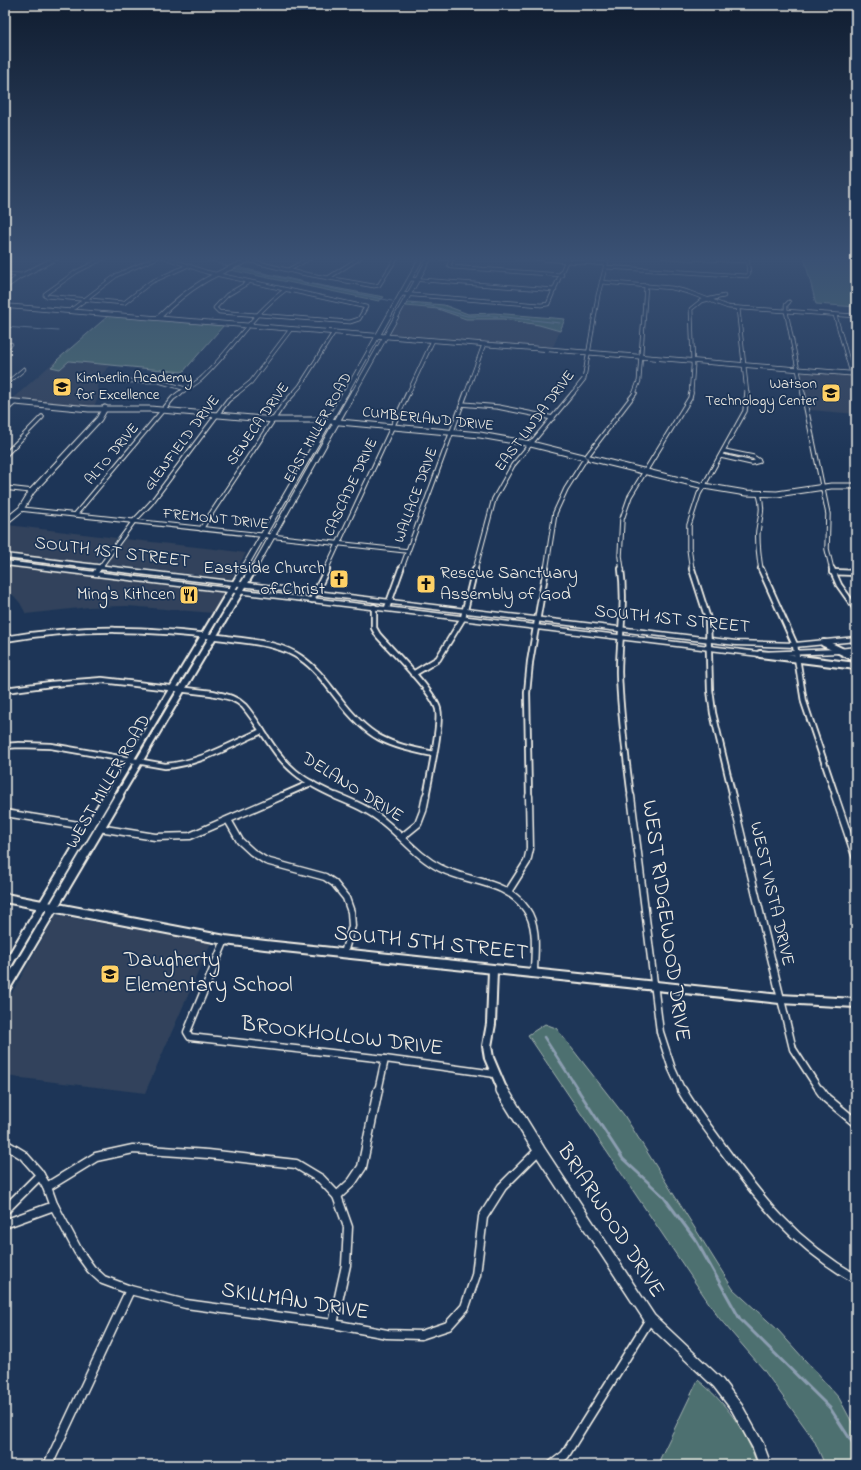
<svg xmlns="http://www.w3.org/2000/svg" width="861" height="1470" font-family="'Indie Flower',sans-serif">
<rect width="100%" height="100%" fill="#1d3557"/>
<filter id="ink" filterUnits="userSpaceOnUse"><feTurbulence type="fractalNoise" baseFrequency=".025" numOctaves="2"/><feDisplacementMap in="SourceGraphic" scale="8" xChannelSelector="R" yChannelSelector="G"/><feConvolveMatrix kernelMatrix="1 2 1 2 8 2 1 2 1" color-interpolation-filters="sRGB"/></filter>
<g filter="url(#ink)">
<!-- built -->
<g fill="#30425c">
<path d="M 406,306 L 438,309 L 466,319 L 503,319 L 539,325 L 560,331 L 553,347 L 390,334 Z"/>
<path d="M 56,360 L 111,365 L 96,380 L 100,394 L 94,406 L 11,400 Z"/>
<path d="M 801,372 L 856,376 L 856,414 L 809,410 Z"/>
<path d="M 8,525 L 117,538 L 97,563 L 95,564 L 5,553 L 5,526 Z"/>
<path d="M 125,539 L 224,550 L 246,553 L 231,579 L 106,564 Z"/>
<path d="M 5,566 L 122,579 L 222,592 L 225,594 L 213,613 L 127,606 L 89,607 L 26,614 L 20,603 L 13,595 L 5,592 Z"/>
<path d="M 56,915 L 211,943 L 145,1093 L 5,1076 L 5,1005 Z"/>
</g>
<!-- green -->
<g fill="#4e7070" stroke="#a1b0ac">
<path d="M 804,257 L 856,257 L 856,307 L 816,304 Z"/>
<path d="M 237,267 L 313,284 L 384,297 L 379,301 L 230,270 Z"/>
<path d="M 409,302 L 444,305 L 468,314 L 494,313 L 565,319 L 560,331 L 539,325 L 503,319 L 466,319 L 438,309 L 406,306 Z"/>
<path d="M 108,316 L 224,325 L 183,372 L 69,361 L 60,369 L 51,367 L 58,361 L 57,360 Z"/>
<path d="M 545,1024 L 556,1028 L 624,1115 L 733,1289 L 778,1330 L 839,1398 L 856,1430 L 856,1465 L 825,1465 L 814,1440 L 763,1369 L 719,1318 L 528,1035 Z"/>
<path d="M 698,1380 C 725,1402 747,1431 757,1465 L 657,1465 Z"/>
</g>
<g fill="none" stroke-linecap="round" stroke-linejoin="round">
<!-- stream-far2 -->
<g stroke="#8c9eb1" stroke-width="1">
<path d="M 198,257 L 227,266"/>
<path d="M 233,268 L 392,301"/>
<path d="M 408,303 L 431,306 L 467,316 L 496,316 L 560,323"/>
<path d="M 5,327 L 58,331"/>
</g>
<!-- stream-far1 -->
<path stroke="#8c9eb1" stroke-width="2.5" d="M 544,1037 L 579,1091"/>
<!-- stream -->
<path stroke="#8c9eb1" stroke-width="3" d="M 578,1090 L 623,1159 L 663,1196 L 697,1242 L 740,1319 L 830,1408 L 854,1445 L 856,1454"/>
<!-- street-far4 casing -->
<g stroke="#f4f1e8" stroke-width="4.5">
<g id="street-far4">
<path d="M 6,257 L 10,257"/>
<path d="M 106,257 L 76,272 L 45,294 L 45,296 L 124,303 L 151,282 L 187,266"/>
<path d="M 164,257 L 206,272 L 366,307 L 359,319 L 350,322 L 219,312 L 215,308 L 227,295 L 249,282"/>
<path d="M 234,257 L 300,273 L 374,286 L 379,285 L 397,257"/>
<path d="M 425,257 L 452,259"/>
<path d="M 453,257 L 449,265 L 452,267 L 562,275"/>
<path d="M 515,257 L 606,264"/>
<path d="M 664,257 L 747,261"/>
<path d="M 605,267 L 747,276 L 749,274 L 747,257"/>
<path d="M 288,270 L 312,257"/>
<path d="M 5,274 L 23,275"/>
<path d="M 328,278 L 361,257"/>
<path d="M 410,279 L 555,290"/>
<path d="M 601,282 L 672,288 L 688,292 L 728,307 L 856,316"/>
<path d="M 401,294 L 541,305 L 548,304 L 568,257"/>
<path d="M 789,302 L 786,305 L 786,311 L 803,394"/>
<path d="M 738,308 L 747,394"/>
<path d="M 70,311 L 117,275 L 158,257"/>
<path d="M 835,315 L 852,374"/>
<path d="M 5,348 L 11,344"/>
<path d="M 126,381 L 158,381 L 186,389"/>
<path d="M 5,385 L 24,369"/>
<path d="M 178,394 C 186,389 194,385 201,379 C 232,350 251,315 285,290"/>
<path d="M 236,394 L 251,382 L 291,329"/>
<path d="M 293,394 L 300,386 L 334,332"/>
<path d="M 408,394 L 433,340"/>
<path d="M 466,394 L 484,344"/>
<path d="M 572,394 L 584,379 L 598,295 L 608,257"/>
<path d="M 634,394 L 639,381 L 646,285"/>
<path d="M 691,394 L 693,366 L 691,309 L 701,301 L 724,296"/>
</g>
</g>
<!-- street-far3 casing -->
<g stroke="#f4f1e8" stroke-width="5.5">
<g id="street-far3">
<path d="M 803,393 L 828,514 L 827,549 L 832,570"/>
<path d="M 462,404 L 498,407 L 553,418"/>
<path d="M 5,411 L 15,402"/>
<path d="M 5,455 L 42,417"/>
<path d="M 587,456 L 635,393"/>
<path d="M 721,456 L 752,463 L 759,461 L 753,457 L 724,451"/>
<path d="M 5,488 L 32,491"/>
<path d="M 759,494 C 764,510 760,516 758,531 C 757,544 759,557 761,570"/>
<path d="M 21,509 L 407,551"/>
<path d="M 75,515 L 173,398 L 180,393"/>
<path d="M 201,529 L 283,405 L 294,393"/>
<path d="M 98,570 L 134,521 L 151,503 L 228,400 L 237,393"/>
<path d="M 326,570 L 408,393"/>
<path d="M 401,570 L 466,393"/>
<path d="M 475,570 L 494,499 L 513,465 L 573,393"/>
<path d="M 546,570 L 555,513 L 566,489 L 585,459"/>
<path d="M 622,570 L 620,556 L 622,519 L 630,496 L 690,398 L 691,393"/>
<path d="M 692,570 L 689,548 L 689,525 L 699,494 L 745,411 L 747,393"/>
</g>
</g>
<!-- street-far2 casing -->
<g stroke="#f4f1e8" stroke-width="8">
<g id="street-far2">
<path d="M 621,569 C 626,604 619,637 619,672 C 620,714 626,756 631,797"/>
<path d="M 692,569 L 708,619 L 710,690 L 713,713 L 733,797"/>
<path d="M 761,569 L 795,645 L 804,702 L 836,797"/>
<path d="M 832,569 L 839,585 L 856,609"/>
<path d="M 832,572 L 856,573"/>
<path d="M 95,573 L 98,569"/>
<path d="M 312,600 L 327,569"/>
<path d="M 374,607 L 374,628 L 378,635 C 392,651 433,691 438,709 C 442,724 429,779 426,797"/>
<path d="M 387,608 L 401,569"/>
<path d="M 5,639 C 82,626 149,628 226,638 C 251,642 280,643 301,658 C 316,668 327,684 338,698 C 369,739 385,744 434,754"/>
<path d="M 413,674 L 438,659 L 463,618 L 475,569"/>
<path d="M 5,690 L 51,684 L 102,680 L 212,693 C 224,696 235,697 244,706 C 262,727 273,754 295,772 C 308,783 323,790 338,797"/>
<path d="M 5,746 L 19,745 L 51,746 L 165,766 C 199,764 232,744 262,731"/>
<path d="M 279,797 L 311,783"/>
<path d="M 529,797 L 527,693 L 530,662 L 546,569"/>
</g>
</g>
<!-- street-far1 casing -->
<g stroke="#f4f1e8" stroke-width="9">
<g id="street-far1">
<path d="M 336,796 C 353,803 370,810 384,822 C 403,837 418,857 440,868 C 469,883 506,880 526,909 C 539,927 534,953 534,974"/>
<path d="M 631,796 L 660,1032 L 672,1069 L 682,1091"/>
<path d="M 732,796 L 793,1049 L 820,1091"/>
<path d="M 835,796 L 856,858"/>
<path d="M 5,813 L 91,827"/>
<path d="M 228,820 L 240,841 L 252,852 L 266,861 L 325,877 L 334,883 L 346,898 L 351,912 L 352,926 L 344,953"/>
<path d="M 99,828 L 155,837 L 190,836 L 282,796"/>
<path d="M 402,837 L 418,824 L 423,811 L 426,796"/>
<path d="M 508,892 L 527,862 L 530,849 L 529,796"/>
<path d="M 225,940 L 187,1032 L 190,1037 L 385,1059 L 495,1074"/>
<path d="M 378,1091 L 385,1059"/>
</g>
</g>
<!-- street casing -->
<g stroke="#f4f1e8" stroke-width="11">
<g id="street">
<path d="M 682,1090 C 692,1108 706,1125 718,1142 C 760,1200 793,1243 856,1279"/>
<path d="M 820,1090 L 826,1098 L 856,1123"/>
<path d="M 5,1144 L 23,1155 L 38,1172 L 47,1187 L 53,1204 L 78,1251 L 91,1269 L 103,1280 L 130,1290 L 186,1304 L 333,1324 L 387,1334 L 421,1335 L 448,1326 L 465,1307 L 476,1275 L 483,1217 L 502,1187 L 539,1150"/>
<path d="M 47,1187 L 96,1157 L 133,1149 L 208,1154 L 296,1164 L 321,1179 L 337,1196 L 348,1227 L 346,1265 L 333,1324"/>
<path d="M 337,1196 L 352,1182 L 362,1167 L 378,1090"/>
<path d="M 5,1210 L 40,1175"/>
<path d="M 5,1219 L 7,1223 L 54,1206"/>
<path d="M 48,1465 L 130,1290"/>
<path d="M 552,1465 L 565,1455 L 650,1319"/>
</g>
</g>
<!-- secondary-far4 casing -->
<g stroke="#f4f1e8" stroke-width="5.5">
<g id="secondary-far4">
<path d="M 5,287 L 19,277 L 58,257"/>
<path d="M 5,306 L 856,374"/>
<path d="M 158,318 C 192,284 213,274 257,257"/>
<path d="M 345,394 L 422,257"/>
<path d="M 353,394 L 430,257"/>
</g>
</g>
<!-- secondary-far3 casing -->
<g stroke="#f4f1e8" stroke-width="7">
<g id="secondary-far3">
<path d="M 5,401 L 89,409 L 150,409 L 274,420 L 318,420 L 480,435 L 531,444 L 583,457"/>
<path d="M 590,458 L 704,486 L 746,493 L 777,494 L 831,486 L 856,486"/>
<path d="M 5,522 L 21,509 L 32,491 L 99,419 L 105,408"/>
<path d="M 243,570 L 345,393"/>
<path d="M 253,570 L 353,393"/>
</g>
</g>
<!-- secondary-far2 casing -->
<g stroke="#f4f1e8" stroke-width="10">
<g id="secondary-far2">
<path d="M 824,643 L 856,658"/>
<path d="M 760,654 L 856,666"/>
<path d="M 108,797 L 244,569"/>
<path d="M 118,797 L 253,569"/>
</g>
</g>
<!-- secondary-far1 casing -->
<g stroke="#f4f1e8" stroke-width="12">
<g id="secondary-far1">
<path d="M 5,898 L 225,940 L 265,945 L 780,999 L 856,1003"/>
<path d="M 5,969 L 108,796"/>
<path d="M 493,970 L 491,1024 L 487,1046 L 489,1058 L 503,1091"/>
<path d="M 5,989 L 119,796"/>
</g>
</g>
<!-- secondary casing -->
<g stroke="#f4f1e8" stroke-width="14">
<path id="secondary" d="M 502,1090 L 539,1150 L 650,1319 L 718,1383 L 737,1408 L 758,1446 L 765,1465"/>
</g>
<!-- primary casing -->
<g stroke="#f4f1e8" stroke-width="3">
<g id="primary">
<path d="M 5,554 L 736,641 L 795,643 L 856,637 L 856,641 L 795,647 L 736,645 L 5,558 Z"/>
<path d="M 5,561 L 759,652 L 839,649 L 856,647 L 856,651 L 839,653 L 759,656 L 5,565 Z"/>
</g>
</g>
<!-- street-far4 -->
<use href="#street-far4" stroke="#1d3557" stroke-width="3"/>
<!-- street-far3 -->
<use href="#street-far3" stroke="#1d3557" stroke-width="3.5"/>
<!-- street-far2 -->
<use href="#street-far2" stroke="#1d3557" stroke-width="4.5"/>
<!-- street-far1 -->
<use href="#street-far1" stroke="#1d3557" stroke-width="6"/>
<!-- street -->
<use href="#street" stroke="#1d3557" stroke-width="8"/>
<!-- secondary-far4 -->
<use href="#secondary-far4" stroke="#1d3557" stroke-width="4"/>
<!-- secondary-far3 -->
<use href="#secondary-far3" stroke="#1d3557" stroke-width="5"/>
<!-- secondary-far2 -->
<use href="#secondary-far2" stroke="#1d3557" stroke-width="6"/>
<!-- secondary-far1 -->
<use href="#secondary-far1" stroke="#1d3557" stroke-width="8"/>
<!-- secondary -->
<use href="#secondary" stroke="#1d3557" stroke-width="11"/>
<!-- primary -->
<use href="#primary" fill="#1d3557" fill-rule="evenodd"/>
</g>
</g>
<!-- sky -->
<linearGradient id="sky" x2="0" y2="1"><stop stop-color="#101d30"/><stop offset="0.56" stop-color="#3a5174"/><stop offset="1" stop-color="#3a5174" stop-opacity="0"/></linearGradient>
<rect width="861" height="463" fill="url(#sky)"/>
<!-- icons -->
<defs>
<g id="school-square" transform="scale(1)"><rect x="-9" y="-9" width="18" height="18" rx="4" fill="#ffd166" stroke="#1d3557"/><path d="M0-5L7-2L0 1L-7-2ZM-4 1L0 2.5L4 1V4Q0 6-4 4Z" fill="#111"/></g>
<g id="church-square" transform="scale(1)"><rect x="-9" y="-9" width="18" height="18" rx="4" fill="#ffd166" stroke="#1d3557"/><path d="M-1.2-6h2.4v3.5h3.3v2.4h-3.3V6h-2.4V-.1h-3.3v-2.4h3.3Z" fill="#111"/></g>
<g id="restaurant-square" transform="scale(1)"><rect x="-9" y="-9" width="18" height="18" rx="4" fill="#ffd166" stroke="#1d3557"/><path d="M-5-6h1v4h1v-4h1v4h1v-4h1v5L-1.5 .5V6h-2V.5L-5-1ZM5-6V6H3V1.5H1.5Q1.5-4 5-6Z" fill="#111"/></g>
</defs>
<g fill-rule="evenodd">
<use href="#school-square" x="62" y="387"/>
<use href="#school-square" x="831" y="393"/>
<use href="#church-square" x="339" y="579"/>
<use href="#church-square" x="426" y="584"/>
<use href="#restaurant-square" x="189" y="595"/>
<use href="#school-square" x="110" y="974"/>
</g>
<g text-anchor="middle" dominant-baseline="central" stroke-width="3.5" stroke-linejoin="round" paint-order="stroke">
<!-- far-poi labels -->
<g font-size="15" fill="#f4f1e8" stroke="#1d3557" text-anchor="start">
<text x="76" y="378">Kimberlin Academy<tspan x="76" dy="17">for Excellence</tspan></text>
<text x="817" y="384" text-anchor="end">Watson<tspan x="817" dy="17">Technology Center</tspan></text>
</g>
<!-- far-street labels -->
<g font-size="15" fill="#f4f1e8" stroke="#1d3557">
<text transform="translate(428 419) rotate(6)">CUMBERLAND DRIVE</text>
<text transform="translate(535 421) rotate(-53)">EAST LINDA DRIVE</text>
<text transform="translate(258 424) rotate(-55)">SENECA DRIVE</text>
<text transform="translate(318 428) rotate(-61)">EAST MILLER ROAD</text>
<text transform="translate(182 443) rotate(-53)">GLENFIELD DRIVE</text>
<text transform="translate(112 454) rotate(-50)">ALTO DRIVE</text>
<text transform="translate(351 487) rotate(-65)">CASCADE DRIVE</text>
<text transform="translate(416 495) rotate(-70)">WALLACE DRIVE</text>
<text transform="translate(216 519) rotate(6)">FREMONT DRIVE</text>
</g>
<!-- street labels -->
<g font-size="18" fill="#f4f1e8" stroke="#1d3557">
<text transform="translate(112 553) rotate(7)">SOUTH 1ST STREET</text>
<text transform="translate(672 620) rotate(6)">SOUTH 1ST STREET</text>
<text transform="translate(109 782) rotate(-60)">WEST MILLER ROAD</text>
<text transform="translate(352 788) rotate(32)">DELANO DRIVE</text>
<text transform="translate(771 894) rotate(77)">WEST VISTA DRIVE</text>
</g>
<!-- poi labels -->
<g font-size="18" fill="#f4f1e8" stroke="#1d3557" text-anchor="end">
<text x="325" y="569">Eastside Church<tspan x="325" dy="21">of Christ</tspan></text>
<text x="440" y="574" text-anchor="start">Rescue Sanctuary<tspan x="440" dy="21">Assembly of God</tspan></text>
<text x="175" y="595">Ming's Kithcen</text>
</g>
<!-- near-street labels -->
<g font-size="22" fill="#f4f1e8" stroke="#1d3557">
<text transform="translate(665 921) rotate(82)">WEST RIDGEWOOD DRIVE</text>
<text transform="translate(431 944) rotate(6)">SOUTH 5TH STREET</text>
<text transform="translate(342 1037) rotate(7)">BROOKHOLLOW DRIVE</text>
<text transform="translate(610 1221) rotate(57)">BRIARWOOD DRIVE</text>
<text transform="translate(295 1302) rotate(9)">SKILLMAN DRIVE</text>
</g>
<!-- near-poi labels -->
<g font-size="22" fill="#f4f1e8" stroke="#1d3557" text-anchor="start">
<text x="124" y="961">Daugherty<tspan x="124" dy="25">Elementary School</tspan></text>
</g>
</g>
<!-- margin -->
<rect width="861" height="1470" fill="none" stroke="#1d3557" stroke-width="20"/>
<rect x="10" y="10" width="841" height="1450" fill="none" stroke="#f4f1e8" stroke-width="1.5" filter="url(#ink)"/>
</svg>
